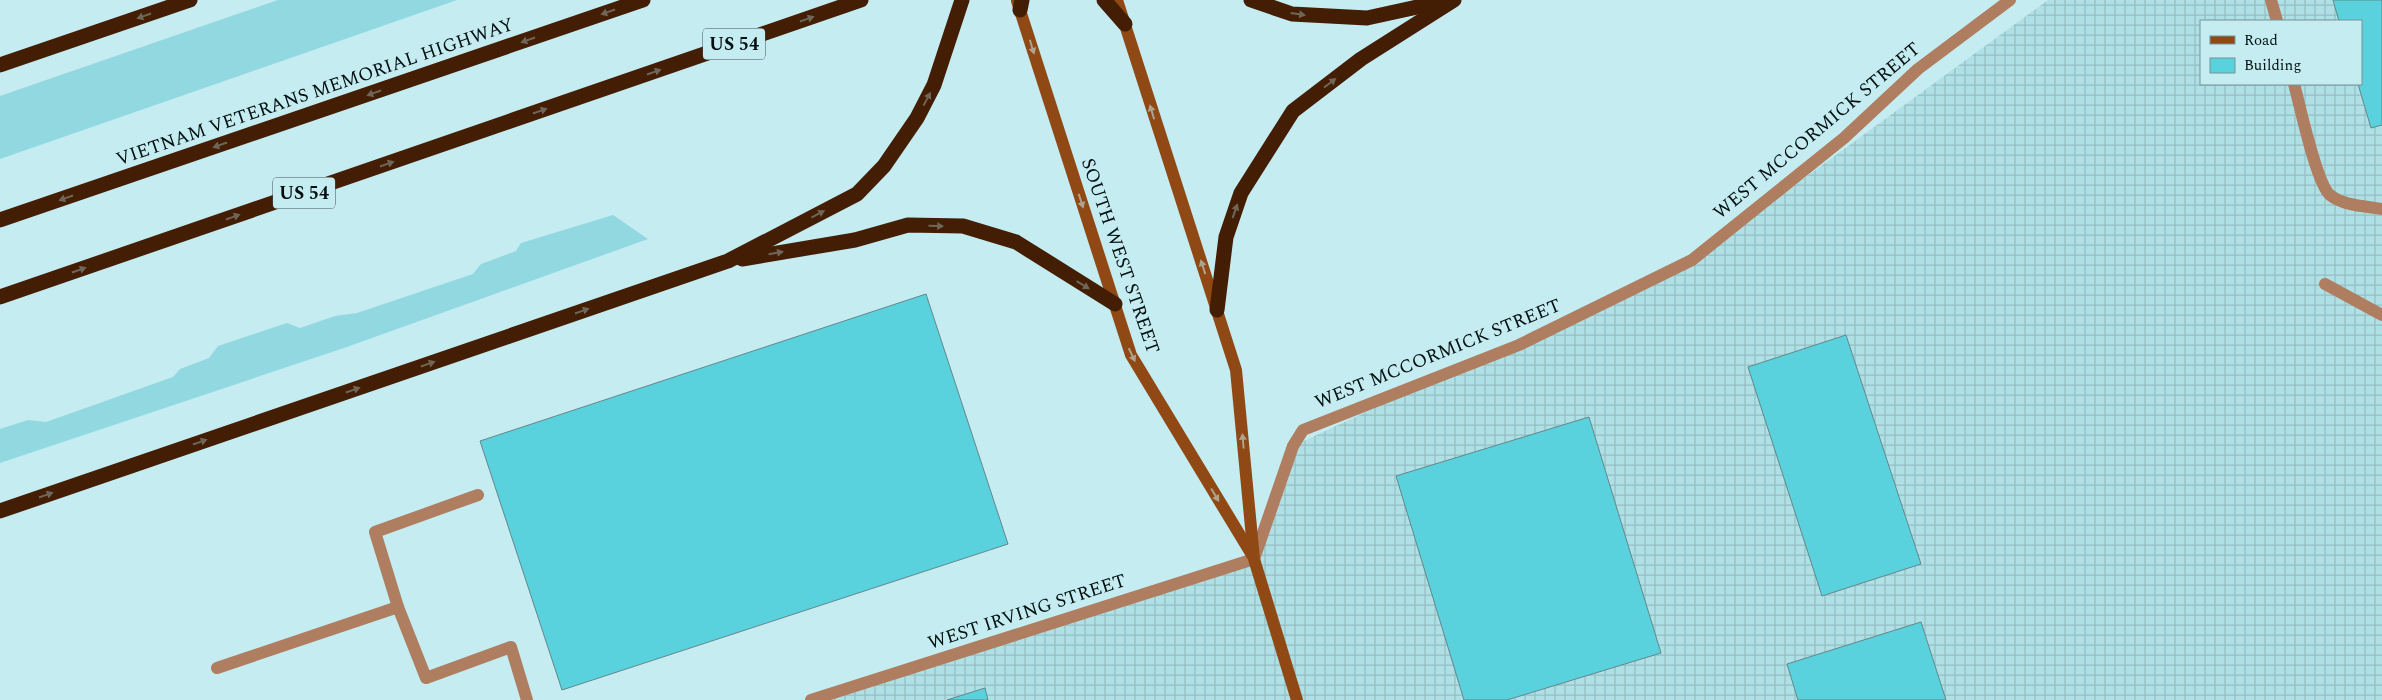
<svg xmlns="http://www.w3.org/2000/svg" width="2382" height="700" font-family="Spectral,serif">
<defs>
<pattern id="industrial-grid" width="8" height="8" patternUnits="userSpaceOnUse" patternTransform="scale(1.25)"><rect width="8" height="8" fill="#afe0e5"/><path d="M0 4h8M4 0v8" fill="none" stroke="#95bfc3"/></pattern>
</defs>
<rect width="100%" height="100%" fill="#c5ecf1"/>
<!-- industrial -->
<path fill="url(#industrial-grid)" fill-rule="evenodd" d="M 2048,0 L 2382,0 L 2382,700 L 811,700 L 1254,559 L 1293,446 L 1692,260 ZM 2201,21 L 2361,21 L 2361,84 L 2201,84 Z"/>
<!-- grass -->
<g fill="#92d8e0">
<path d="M 278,0 L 457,0 L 0,159 L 0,96 Z"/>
<path d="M 613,215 L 648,239 L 344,348 L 0,463 L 0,429 L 28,420 L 46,422 L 173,377 L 180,369 L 209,358 L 218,346 L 287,323 L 300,328 L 335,316 L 357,313 L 473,274 L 481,264 L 516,251 L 521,243 Z"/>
</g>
<!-- building -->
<g fill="#59d2de" stroke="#63878b">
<path d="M 2333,0 L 2382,0 L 2382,125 L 2371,128 L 2358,84 L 2361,84 L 2361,21 L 2339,21 Z"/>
<path d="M 926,294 L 1008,544 L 562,690 L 480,441 Z"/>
<path d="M 1846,335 L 1921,564 L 1822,596 L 1748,367 Z"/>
<path d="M 1589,417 L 1661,653 L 1507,700 L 1464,700 L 1396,476 Z"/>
<path d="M 1921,622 L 1946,700 L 1798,700 L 1787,664 Z"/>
<path d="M 985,688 L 988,700 L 947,700 Z"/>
</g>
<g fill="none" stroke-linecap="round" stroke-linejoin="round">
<!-- lane -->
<g stroke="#af7d5f" stroke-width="12">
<path d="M 2271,0 L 2277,21"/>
<path d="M 2294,84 C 2300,105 2316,183 2330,195 C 2344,206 2365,206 2382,209"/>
<path d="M 2325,284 L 2382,315"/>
<path d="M 398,607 L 375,532 L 478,495"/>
<path d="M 217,668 L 398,607 L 426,678 L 511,647 L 527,700"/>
</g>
<!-- street -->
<path stroke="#af7d5f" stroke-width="12" d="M 811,700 L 1254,559 L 1293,446 L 1303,430 L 1519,345 L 1692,260 L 1844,138 L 1918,69 L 2010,0"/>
<!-- secondary -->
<g stroke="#904914" stroke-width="12">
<path d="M 1117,0 L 1236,370 L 1254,559 L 1297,700"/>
<path d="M 1017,1 L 1131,355 L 1252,555"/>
</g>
<!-- highway -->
<g stroke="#431e04" stroke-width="15">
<path d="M 1104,0 L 1125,24"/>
<path d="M 1251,0 L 1292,14 L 1367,18 L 1445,1"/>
<path d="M 1020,10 L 1022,0"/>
<path d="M 0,65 L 190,0"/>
<path d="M 0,220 L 643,0"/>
<path d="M 742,259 L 855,240 L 908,225 L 963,226 L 1016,242 L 1115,304"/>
<path d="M 0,297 L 861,0"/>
<path d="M 1217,310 L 1226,237 L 1241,193 L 1293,111 L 1361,59 L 1454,0"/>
<path d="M 0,511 L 728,261 L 857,194 L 884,166 L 917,118 L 934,85 L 962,0"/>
</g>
</g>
<!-- one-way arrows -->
<defs><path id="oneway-solid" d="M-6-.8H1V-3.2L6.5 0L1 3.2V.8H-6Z" transform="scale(1.25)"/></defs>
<g fill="#706657">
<use href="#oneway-solid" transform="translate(608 12) rotate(161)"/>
<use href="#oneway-solid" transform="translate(1298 14) rotate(8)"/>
<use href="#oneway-solid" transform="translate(144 16) rotate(161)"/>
<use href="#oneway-solid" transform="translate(807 19) rotate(-19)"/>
<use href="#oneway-solid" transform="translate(528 40) rotate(161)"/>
<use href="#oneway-solid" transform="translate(654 72) rotate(-19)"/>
<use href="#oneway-solid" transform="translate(1330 83) rotate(-37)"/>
<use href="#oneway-solid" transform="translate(374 93) rotate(161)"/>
<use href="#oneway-solid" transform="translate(927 99) rotate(-62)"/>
<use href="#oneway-solid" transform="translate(540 111) rotate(-19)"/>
<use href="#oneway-solid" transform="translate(220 145) rotate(161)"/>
<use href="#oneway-solid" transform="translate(387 164) rotate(-19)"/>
<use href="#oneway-solid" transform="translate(66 198) rotate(161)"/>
<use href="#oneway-solid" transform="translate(1235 211) rotate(-71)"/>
<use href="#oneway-solid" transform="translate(818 214) rotate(-28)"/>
<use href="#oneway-solid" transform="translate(233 217) rotate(-19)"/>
<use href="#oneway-solid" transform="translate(936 226) rotate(1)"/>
<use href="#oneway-solid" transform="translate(776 253) rotate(-10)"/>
<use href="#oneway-solid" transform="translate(79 270) rotate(-19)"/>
<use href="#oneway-solid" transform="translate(1083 285) rotate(31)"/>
<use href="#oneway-solid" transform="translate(582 311) rotate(-19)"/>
<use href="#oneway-solid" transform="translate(428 364) rotate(-19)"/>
<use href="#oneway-solid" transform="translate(353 390) rotate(-19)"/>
<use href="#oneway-solid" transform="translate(200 442) rotate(-19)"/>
<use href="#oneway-solid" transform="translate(46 495) rotate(-19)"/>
</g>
<g fill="#ada38e">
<use href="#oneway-solid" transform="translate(1032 47) rotate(73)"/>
<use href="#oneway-solid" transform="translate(1152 112) rotate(-107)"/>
<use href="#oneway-solid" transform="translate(1081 201) rotate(72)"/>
<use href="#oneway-solid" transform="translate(1203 267) rotate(-108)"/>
<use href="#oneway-solid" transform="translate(1132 355) rotate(65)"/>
<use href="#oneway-solid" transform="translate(1243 441) rotate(-95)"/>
<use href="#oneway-solid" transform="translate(1215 495) rotate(59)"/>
</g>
<g text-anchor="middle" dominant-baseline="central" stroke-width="5" stroke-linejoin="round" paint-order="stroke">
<!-- shield labels -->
<g fill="#c5ecf1" stroke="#3d5154" stroke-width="1">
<rect x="703" y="28.5" width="62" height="31" rx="4"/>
<rect x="273" y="177.5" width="62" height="31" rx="4"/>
</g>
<g font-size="18" font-weight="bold" fill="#030f10">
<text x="734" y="44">US 54</text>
<text x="304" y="193">US 54</text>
</g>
<!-- street labels -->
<g font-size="19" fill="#030f10" stroke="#c5ecf1">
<text transform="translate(315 92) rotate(-19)">VIETNAM VETERANS MEMORIAL HIGHWAY</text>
<text transform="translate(1817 131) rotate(-40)">WEST MCCORMICK STREET</text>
<text transform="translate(1120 256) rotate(71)">SOUTH WEST STREET</text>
<text transform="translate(1438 354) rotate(-22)">WEST MCCORMICK STREET</text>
<text transform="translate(1027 612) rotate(-18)">WEST IRVING STREET</text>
</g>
</g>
<!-- legend -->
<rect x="2200" y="20" width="162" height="65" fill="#c5ecf1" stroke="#779497"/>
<rect x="2210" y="36" width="25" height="8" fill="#904914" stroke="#779497"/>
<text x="2244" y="45" font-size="15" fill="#030f10">Road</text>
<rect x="2210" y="58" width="25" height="15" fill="#59d2de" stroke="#779497"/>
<text x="2244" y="70" font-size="15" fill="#030f10">Building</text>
</svg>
